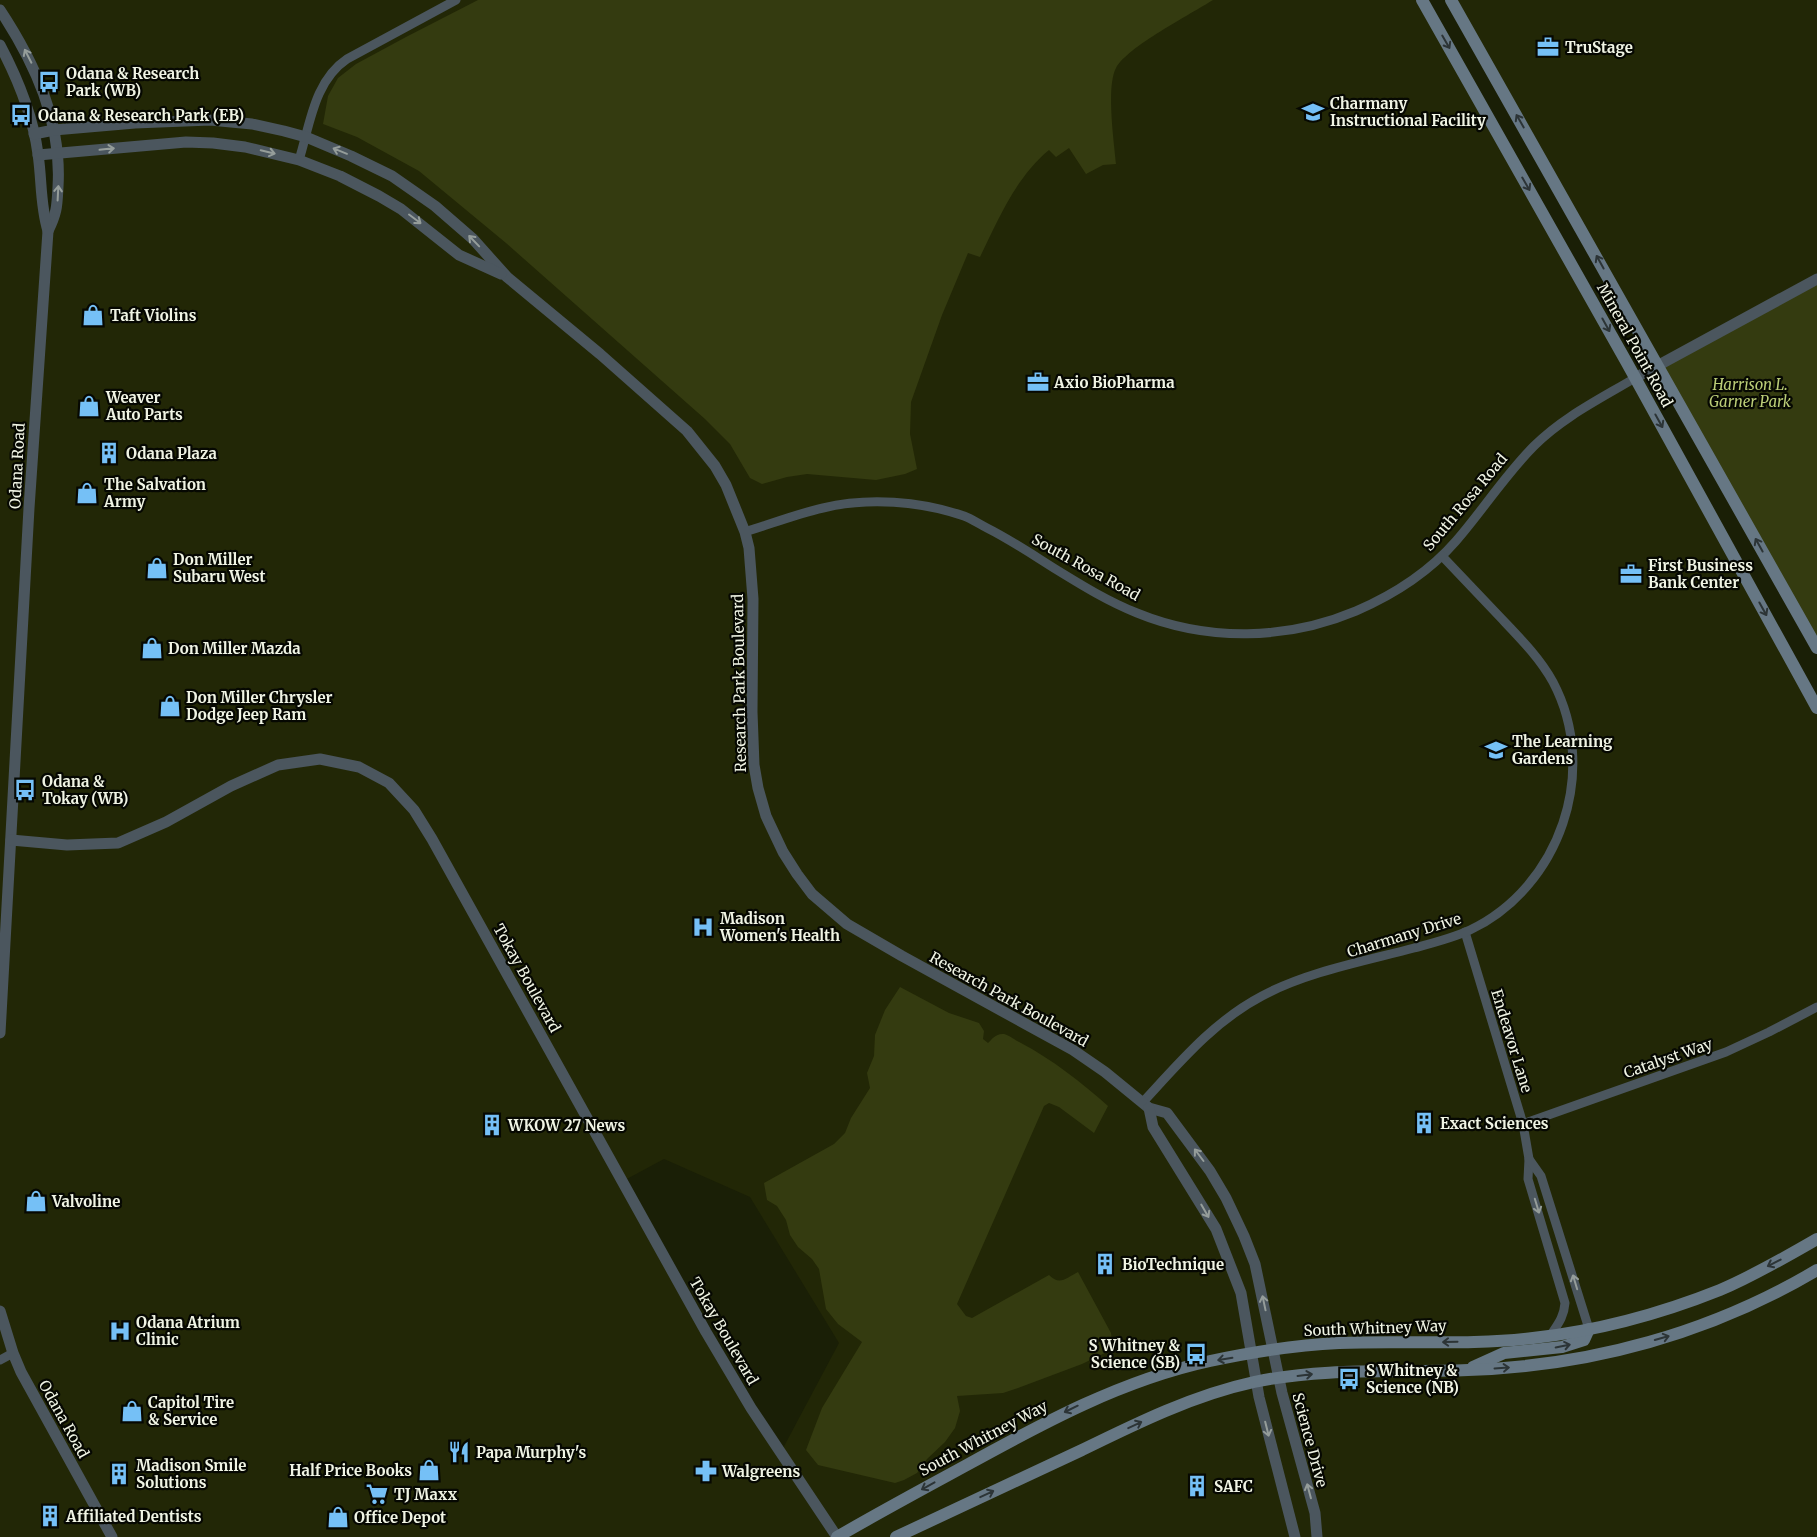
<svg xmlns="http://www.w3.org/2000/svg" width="1817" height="1537" font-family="Merriweather,serif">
<rect width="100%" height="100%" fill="#1a1f06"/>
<!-- built -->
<g fill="#222706" fill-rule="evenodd">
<path d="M 0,0 L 1422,0 L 1817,708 L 1817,1537 L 0,1537 L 0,45 L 28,112 L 42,213 L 56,215 L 50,118 L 0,10 ZM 664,1159 L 750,1197 L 839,1343 L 781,1452 L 623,1181 Z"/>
<path d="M 1451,0 L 1817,0 L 1817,279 L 1658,365 Z"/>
</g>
<!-- green -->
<g fill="#343b10">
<path d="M 478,0 L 1213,0 C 1191,14 1127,47 1116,68 C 1106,87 1114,141 1116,164 L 1103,165 L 1086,174 L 1069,148 L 1056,157 L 1049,150 C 1016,177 998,220 980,257 L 968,253 L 942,315 L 911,402 L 910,434 L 917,469 L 905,474 L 876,480 L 807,474 L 787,477 L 762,484 L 750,478 L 730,444 L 705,419 L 506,243 L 419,171 L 357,137 L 323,124 L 328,96 L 338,78 L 356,64 L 406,37 Z"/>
<path d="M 1817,279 L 1817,648 L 1658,365 Z"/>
<path d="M 900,987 L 949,1013 L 979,1023 L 984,1031 L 983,1039 L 988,1043 C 992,1039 996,1033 1004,1034 C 1009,1035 1016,1041 1021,1043 C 1053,1060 1081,1082 1108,1106 L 1094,1133 L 1059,1107 L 1049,1103 L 1044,1106 L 957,1304 L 966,1316 L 972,1318 L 1049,1275 C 1060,1286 1066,1278 1078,1272 L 1111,1333 L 1113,1349 L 1082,1364 L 1015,1389 L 1003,1393 L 957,1396 L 960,1411 L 955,1428 L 945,1442 L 927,1459 L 917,1473 L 904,1480 L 895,1483 L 818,1465 L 806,1450 L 822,1408 L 862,1342 L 838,1324 L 826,1309 L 819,1269 L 812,1259 L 798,1247 L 790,1235 L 786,1220 L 777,1206 L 767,1200 L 764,1183 L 834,1144 L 845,1133 L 851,1118 L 870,1088 L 867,1073 L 874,1056 L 875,1035 L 885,1010 Z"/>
</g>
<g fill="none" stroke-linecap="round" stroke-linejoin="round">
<!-- minor -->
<g stroke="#4b565e" stroke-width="9">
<path d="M 299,160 C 310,125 314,81 347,59 L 456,0"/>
<path d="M 745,532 C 771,524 796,514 823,508 C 868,497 920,501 964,516 C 972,519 979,524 987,528 C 1011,540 1033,555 1057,570 C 1083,586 1109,602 1137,613 C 1208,642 1287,640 1356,611 C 1393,595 1430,571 1456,541 C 1483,510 1505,475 1534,446 C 1563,417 1600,399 1635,378"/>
<path d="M 1465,932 L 1523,1124 L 1529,1159 L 1528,1179 L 1565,1303 C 1564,1317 1558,1324 1550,1336"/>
<path d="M 1143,1102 C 1179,1063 1214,1021 1262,996 C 1306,972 1365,961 1414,948 C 1433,943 1453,938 1470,930 C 1560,887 1600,771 1553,682 C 1540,658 1519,637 1500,617 C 1481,597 1461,576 1442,556"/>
<path d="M 1523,1124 L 1726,1052 L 1769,1032 L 1817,1007"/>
<path d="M 1529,1159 L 1541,1176 L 1589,1329"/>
<path d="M 0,1360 L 13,1353"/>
</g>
<!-- tertiary -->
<g stroke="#4b565e" stroke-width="11">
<path d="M 0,10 C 35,63 62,122 58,187 C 57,206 57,213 48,231"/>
<path d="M 0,45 C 18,79 33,116 38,154 C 42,181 40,205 48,231 L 29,508 L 0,1033"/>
<path d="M 34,134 L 54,130 L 135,123 L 210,120 L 252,124 L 284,131 L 306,137 L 351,156 L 392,176 L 435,206 L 473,239 L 507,277 L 600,354 L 687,431 L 715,466 L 726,485 L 745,532 L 749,548 L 753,599 L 752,712 L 754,765 L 758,788 L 766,816 L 783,852 L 797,874 L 812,894 L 847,924 L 902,956 L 1073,1050 L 1105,1072 L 1149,1108 L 1167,1113 L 1210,1171 L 1226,1198 L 1244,1236 L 1255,1264 L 1282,1393 L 1315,1513 L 1317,1537"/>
<path d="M 38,155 L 186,142 L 213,143 L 245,147 L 299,160 L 340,176 L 379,196 L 401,209 L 459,255 L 501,274"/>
<path d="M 1635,378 L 1817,279"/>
<path d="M 11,840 L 67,845 L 118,843 L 166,822 L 231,786 L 278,765 L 320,759 L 359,767 L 389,783 L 414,810 L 432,839 L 706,1332 L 751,1408 L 837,1537"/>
<path d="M 1149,1108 L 1153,1127 L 1216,1229 L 1241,1293 L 1259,1397 L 1295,1537"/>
<path d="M 0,1311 L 13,1353 L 21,1372 L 112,1537"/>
</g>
<!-- secondary -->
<g stroke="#667784" stroke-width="12">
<path d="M 1422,0 L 1627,363 L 1817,708"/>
<path d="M 1451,0 L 1817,648"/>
<path d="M 1473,1367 L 1504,1353 L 1562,1347 L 1584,1340 L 1589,1329"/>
<path d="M 837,1537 C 880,1512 923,1489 965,1466 C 1043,1423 1122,1380 1210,1361 C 1252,1352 1296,1345 1339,1343 C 1404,1340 1469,1346 1533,1338 C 1596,1331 1660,1314 1720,1290 C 1753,1276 1786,1257 1817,1239"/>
<path d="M 896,1537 C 958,1508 1020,1479 1082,1450 C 1137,1423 1194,1395 1254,1382 C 1326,1367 1396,1373 1468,1370 C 1591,1366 1711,1333 1817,1270"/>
</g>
</g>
<!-- one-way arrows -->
<defs><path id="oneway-shaft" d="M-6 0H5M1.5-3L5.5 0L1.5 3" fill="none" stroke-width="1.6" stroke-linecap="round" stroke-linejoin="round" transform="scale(1.25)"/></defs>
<g stroke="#2c3436">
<use href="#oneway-shaft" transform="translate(1446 42) rotate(60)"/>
<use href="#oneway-shaft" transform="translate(1520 121) rotate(-120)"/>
<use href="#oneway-shaft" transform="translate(1526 184) rotate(60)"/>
<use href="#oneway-shaft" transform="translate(1600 262) rotate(-119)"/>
<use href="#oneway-shaft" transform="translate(1606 325) rotate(61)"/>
<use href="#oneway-shaft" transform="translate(1659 421) rotate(61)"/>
<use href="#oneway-shaft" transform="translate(1759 545) rotate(-119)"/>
<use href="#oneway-shaft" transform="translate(1763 609) rotate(61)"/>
<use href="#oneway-shaft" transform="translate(1774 1263) rotate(153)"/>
<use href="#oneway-shaft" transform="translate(1662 1338) rotate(-16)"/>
<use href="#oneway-shaft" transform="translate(1450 1342) rotate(179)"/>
<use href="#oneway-shaft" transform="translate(1563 1346) rotate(-12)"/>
<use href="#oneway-shaft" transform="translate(1225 1359) rotate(171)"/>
<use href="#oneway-shaft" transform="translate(1502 1368) rotate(-4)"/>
<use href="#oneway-shaft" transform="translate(1305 1375) rotate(-7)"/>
<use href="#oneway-shaft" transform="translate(1071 1409) rotate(154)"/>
<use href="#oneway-shaft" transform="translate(1135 1425) rotate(-25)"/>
<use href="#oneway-shaft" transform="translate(928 1486) rotate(151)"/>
<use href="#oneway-shaft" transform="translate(987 1494) rotate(-25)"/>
</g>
<g stroke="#959d9a">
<use href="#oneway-shaft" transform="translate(28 56) rotate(-117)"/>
<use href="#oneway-shaft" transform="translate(107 149) rotate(-6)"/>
<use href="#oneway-shaft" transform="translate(340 151) rotate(-158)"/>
<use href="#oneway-shaft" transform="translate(268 152) rotate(13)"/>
<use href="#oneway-shaft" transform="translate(58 193) rotate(-87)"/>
<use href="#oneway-shaft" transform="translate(415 219) rotate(37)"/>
<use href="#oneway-shaft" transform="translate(474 241) rotate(-134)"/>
<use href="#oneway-shaft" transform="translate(1199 1155) rotate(-127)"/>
<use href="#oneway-shaft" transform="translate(1537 1206) rotate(73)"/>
<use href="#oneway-shaft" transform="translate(1205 1211) rotate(60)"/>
<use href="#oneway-shaft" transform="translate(1575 1282) rotate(-107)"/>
<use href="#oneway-shaft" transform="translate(1264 1303) rotate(-102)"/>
<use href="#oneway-shaft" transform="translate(1267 1429) rotate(76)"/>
<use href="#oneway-shaft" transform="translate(1309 1491) rotate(-105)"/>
</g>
<!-- icons -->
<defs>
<g id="office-bare" transform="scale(1.725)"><path d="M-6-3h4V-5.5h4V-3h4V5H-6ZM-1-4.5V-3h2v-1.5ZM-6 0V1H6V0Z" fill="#75c0f6" stroke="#060802" stroke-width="2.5" paint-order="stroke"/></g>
<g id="bus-bare" transform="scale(1.725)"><path d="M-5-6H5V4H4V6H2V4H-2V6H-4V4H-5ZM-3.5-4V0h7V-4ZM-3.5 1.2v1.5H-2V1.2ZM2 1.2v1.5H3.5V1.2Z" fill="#75c0f6" stroke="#060802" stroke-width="2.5" paint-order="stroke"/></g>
<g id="university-bare" transform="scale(1.725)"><path d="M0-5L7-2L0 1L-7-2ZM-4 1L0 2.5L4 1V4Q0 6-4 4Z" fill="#75c0f6" stroke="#060802" stroke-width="2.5" paint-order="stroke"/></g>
<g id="shop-bare" transform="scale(1.725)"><path d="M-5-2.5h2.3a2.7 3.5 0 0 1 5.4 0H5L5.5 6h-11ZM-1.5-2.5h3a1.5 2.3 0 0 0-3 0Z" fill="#75c0f6" stroke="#060802" stroke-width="2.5" paint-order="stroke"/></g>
<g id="building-bare" transform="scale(1.725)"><path d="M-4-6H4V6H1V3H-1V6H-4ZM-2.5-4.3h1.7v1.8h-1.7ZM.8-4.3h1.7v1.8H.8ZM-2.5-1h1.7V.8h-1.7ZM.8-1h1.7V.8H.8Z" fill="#75c0f6" stroke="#060802" stroke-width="2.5" paint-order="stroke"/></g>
<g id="school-bare" transform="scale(1.725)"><path d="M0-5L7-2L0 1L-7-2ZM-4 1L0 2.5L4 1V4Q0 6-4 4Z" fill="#75c0f6" stroke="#060802" stroke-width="2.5" paint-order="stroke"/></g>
<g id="hospital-bare" transform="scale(1.725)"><path d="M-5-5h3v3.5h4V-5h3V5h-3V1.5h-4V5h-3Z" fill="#75c0f6" stroke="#060802" stroke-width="2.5" paint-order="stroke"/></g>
<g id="restaurant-bare" transform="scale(1.725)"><path d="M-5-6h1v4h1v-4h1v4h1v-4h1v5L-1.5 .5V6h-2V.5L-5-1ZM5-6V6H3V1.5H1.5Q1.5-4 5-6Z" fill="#75c0f6" stroke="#060802" stroke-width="2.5" paint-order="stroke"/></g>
<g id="pharmacy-bare" transform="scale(1.725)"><path d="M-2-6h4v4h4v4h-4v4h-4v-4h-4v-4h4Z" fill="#75c0f6" stroke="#060802" stroke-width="2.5" paint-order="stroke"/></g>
<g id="supermarket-bare" transform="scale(1.725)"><path d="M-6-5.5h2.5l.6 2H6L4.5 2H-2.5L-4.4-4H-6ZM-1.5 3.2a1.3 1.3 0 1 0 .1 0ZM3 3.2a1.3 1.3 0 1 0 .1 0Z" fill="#75c0f6" stroke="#060802" stroke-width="2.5" paint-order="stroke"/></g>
</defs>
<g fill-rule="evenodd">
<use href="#office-bare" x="1548" y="47"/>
<use href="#bus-bare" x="49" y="82"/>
<use href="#university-bare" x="1313" y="112"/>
<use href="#bus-bare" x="21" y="115"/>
<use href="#shop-bare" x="93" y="315"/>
<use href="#office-bare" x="1038" y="382"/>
<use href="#shop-bare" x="89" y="406"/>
<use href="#building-bare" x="109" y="453"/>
<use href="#shop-bare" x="87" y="493"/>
<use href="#shop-bare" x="157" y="568"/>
<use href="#office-bare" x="1631" y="574"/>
<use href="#shop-bare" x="152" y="648"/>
<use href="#shop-bare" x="170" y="706"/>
<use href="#school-bare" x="1496" y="750"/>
<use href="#bus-bare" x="25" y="790"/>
<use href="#hospital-bare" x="703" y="927"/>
<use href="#building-bare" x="1424" y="1123"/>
<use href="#building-bare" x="492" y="1125"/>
<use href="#shop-bare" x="36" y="1201"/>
<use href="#building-bare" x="1105" y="1264"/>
<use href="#hospital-bare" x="120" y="1331"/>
<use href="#bus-bare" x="1196" y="1354"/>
<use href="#bus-bare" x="1349" y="1379"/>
<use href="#shop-bare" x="132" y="1411"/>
<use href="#restaurant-bare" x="459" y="1452"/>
<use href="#shop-bare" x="429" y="1470"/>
<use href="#pharmacy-bare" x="706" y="1471"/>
<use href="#building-bare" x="119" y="1474"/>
<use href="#building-bare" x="1197" y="1486"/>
<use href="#supermarket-bare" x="377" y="1494"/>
<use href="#building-bare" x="50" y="1516"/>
<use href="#shop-bare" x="338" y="1517"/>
</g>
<g text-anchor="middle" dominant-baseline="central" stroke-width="4.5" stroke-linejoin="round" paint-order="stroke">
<!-- poi labels -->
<g font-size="15" font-weight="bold" fill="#f0f4e4" stroke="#060802" text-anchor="start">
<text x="1565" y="47">TruStage</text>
<text x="66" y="73">Odana &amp; Research<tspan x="66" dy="17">Park (WB)</tspan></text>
<text x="1330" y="103">Charmany<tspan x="1330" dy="17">Instructional Facility</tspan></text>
<text x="38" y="115">Odana &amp; Research Park (EB)</text>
<text x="110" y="315">Taft Violins</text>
<text x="1054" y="382">Axio BioPharma</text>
<text x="106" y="397">Weaver<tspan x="106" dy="17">Auto Parts</tspan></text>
<text x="126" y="453">Odana Plaza</text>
<text x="104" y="484">The Salvation<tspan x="104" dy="17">Army</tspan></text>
<text x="173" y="559">Don Miller<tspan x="173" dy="17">Subaru West</tspan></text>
<text x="1648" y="565">First Business<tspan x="1648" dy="17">Bank Center</tspan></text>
<text x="168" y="648">Don Miller Mazda</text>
<text x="186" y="697">Don Miller Chrysler<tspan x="186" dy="17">Dodge Jeep Ram</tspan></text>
<text x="1512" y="741">The Learning<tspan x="1512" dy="17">Gardens</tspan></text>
<text x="42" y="781">Odana &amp;<tspan x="42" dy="17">Tokay (WB)</tspan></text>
<text x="720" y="918">Madison<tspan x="720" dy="17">Women's Health</tspan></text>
<text x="1440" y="1123">Exact Sciences</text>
<text x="508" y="1125">WKOW 27 News</text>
<text x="52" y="1201">Valvoline</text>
<text x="1122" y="1264">BioTechnique</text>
<text x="136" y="1322">Odana Atrium<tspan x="136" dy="17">Clinic</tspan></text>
<text x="1180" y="1345" text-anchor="end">S Whitney &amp;<tspan x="1180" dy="17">Science (SB)</tspan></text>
<text x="1366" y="1370">S Whitney &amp;<tspan x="1366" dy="17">Science (NB)</tspan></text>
<text x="148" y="1402">Capitol Tire<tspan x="148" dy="17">&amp; Service</tspan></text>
<text x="476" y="1452">Papa Murphy's</text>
<text x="136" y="1465">Madison Smile<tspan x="136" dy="17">Solutions</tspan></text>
<text x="412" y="1470" text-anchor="end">Half Price Books</text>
<text x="722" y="1471">Walgreens</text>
<text x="1214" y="1486">SAFC</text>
<text x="394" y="1494">TJ Maxx</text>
<text x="66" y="1516">Affiliated Dentists</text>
<text x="354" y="1517">Office Depot</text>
</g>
<!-- street labels -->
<g font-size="15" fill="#f0f4e4" stroke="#060802">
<text transform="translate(1635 345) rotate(61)">Mineral Point Road</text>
<text transform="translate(17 466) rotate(-87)">Odana Road</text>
<text transform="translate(1465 502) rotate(-50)">South Rosa Road</text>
<text transform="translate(1086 567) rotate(29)">South Rosa Road</text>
<text transform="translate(739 683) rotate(-91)">Research Park Boulevard</text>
<text transform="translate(1404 935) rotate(-17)">Charmany Drive</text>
<text transform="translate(527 978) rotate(61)">Tokay Boulevard</text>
<text transform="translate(1009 999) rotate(29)">Research Park Boulevard</text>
<text transform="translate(1512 1041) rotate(73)">Endeavor Lane</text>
<text transform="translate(1668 1058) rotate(-19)">Catalyst Way</text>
<text transform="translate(1375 1328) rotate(-2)">South Whitney Way</text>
<text transform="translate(724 1331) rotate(60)">Tokay Boulevard</text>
<text transform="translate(64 1419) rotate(61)">Odana Road</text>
<text transform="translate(983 1438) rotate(-28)">South Whitney Way</text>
<text transform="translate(1310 1440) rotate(75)">Science Drive</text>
</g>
<!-- park labels -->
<g font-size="15" font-style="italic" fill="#bbcd77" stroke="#060802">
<text x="1750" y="384">Harrison L.<tspan x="1750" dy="17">Garner Park</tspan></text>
</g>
</g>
</svg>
